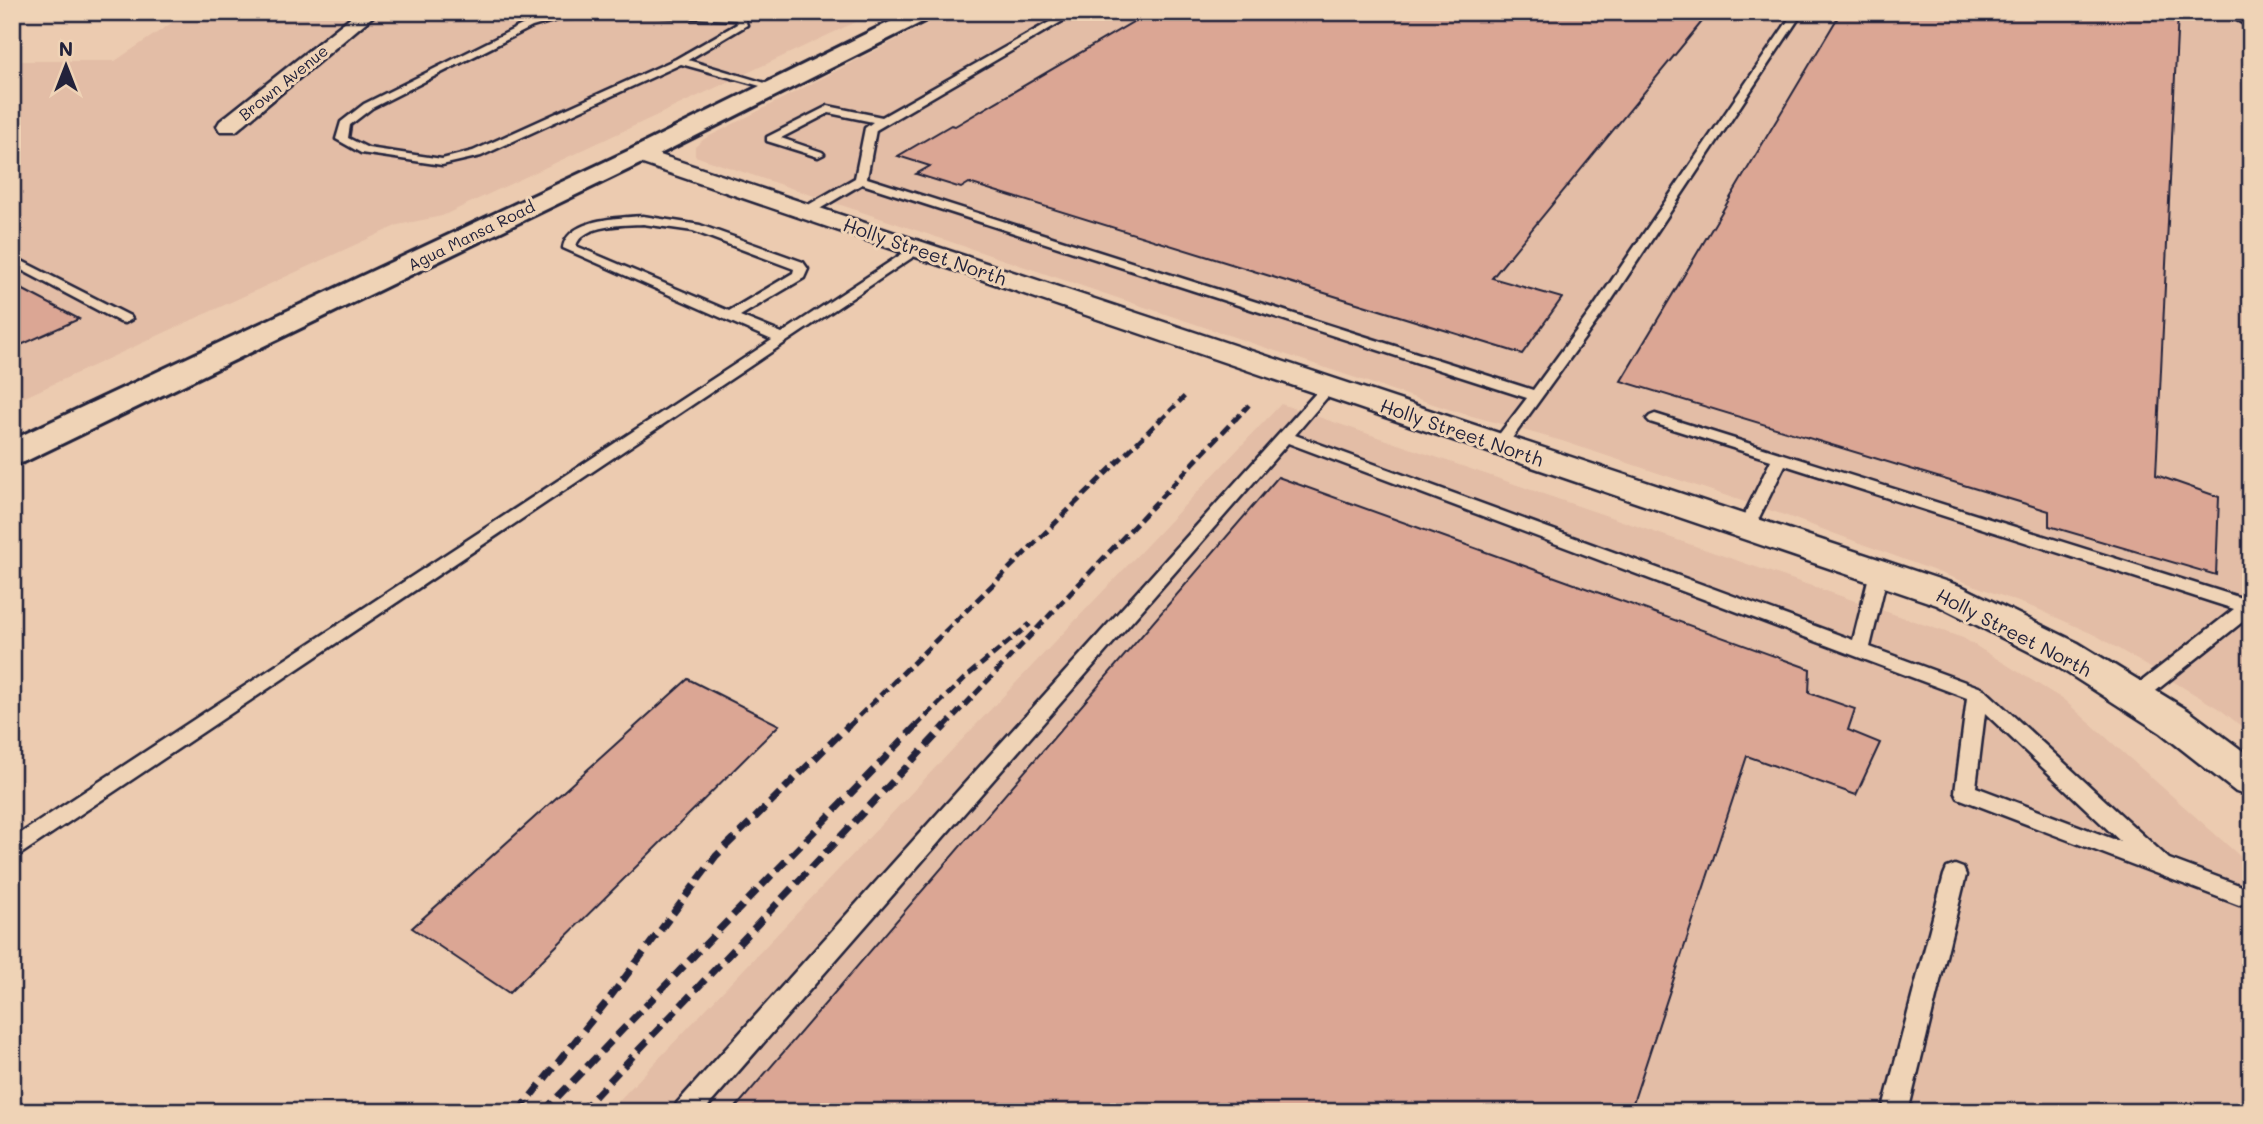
<svg xmlns="http://www.w3.org/2000/svg" width="2263" height="1124" font-family="Mali,sans-serif">
<rect width="100%" height="100%" fill="#eccbb0"/>
<filter id="ink" filterUnits="userSpaceOnUse"><feTurbulence type="fractalNoise" baseFrequency=".0143" numOctaves="2"/><feDisplacementMap in="SourceGraphic" scale="14" xChannelSelector="R" yChannelSelector="G"/><feConvolveMatrix kernelMatrix="1 2 1 2 8 2 1 2 1" color-interpolation-filters="sRGB"/></filter>
<g filter="url(#ink)">
<!-- built -->
<g fill="#e3bda6">
<path d="M 188,12 L 478,14 L 877,12 L 442,216 L 398,225 L 12,403 L 12,61 L 115,61 Z"/>
<path d="M 950,12 L 2251,12 L 2251,734 L 2221,710 L 2097,636 L 2040,610 L 1787,516 L 1562,441 L 1454,411 L 695,156 L 695,147 L 704,139 Z"/>
<path d="M 1281,404 L 1963,638 L 2064,700 L 2251,866 L 2251,1112 L 608,1112 Z"/>
</g>
<!-- building -->
<g fill="#dba694" stroke="#22223b" stroke-width="2">
<path d="M 1150,12 L 1710,12 L 1492,278 L 1562,298 L 1522,354 L 969,183 L 961,188 L 916,174 L 930,166 L 898,156 L 951,125 L 955,126 Z"/>
<path d="M 1841,12 L 2178,12 L 2156,475 L 2219,497 L 2216,575 L 2049,526 L 2049,511 L 1621,381 Z"/>
<path d="M 12,284 L 79,319 L 12,349 Z"/>
<path d="M 1278,477 L 1810,669 L 1809,693 L 1855,709 L 1848,730 L 1880,743 L 1856,795 L 1747,756 L 1630,1112 L 732,1112 Z"/>
<path d="M 688,679 L 779,725 L 509,993 L 412,928 Z"/>
</g>
<g fill="none" stroke-linecap="round" stroke-linejoin="round">
<!-- service casing -->
<g stroke="#22223b" stroke-width="5">
<g id="service">
<path d="M 696,12 L 743,15 L 747,25 L 688,60 L 775,86 L 775,90 L 681,64 L 481,156 L 442,165 L 361,153 L 336,139 L 341,122 L 364,104 L 526,23 L 556,14 ZM 649,16 L 736,20 L 737,24 L 676,59 L 473,151 L 442,159 L 368,148 L 348,138 L 350,125 L 372,108 L 532,27 L 560,19 Z"/>
<path d="M 1067,12 L 1078,12 L 876,130 L 867,178 L 1533,390 L 1593,308 L 1794,12 L 1803,12 L 1605,310 L 1505,448 L 1499,450 L 1491,445 L 1527,398 L 862,184 L 811,214 L 803,214 L 803,208 L 855,178 L 865,128 L 873,122 L 829,113 L 781,138 L 822,152 L 824,154 L 818,157 L 767,141 L 767,137 L 828,106 L 882,117 Z"/>
<path d="M 2223,12 L 2234,12 L 2251,21 L 2251,28 Z"/>
<path d="M 643,216 L 700,225 L 803,262 L 808,269 L 804,278 L 740,316 L 782,333 L 914,246 L 919,245 L 925,249 L 12,860 L 12,839 L 772,340 L 563,248 C 568,218 620,218 643,216 ZM 643,224 L 693,231 L 794,269 L 793,273 L 729,311 L 576,246 C 582,224 625,225 643,224 Z"/>
<path d="M 12,256 L 130,316 L 132,319 L 125,323 L 120,322 L 12,265 Z"/>
<path d="M 1329,383 L 1336,387 L 1295,435 L 1853,640 L 1870,572 L 1873,568 L 1885,568 L 1888,572 L 1870,647 L 1984,689 L 2169,859 L 2247,888 L 2250,895 L 2247,902 L 2239,905 L 1958,798 L 1955,792 L 1967,698 L 1288,443 L 703,1112 L 673,1112 L 677,1103 L 1324,384 ZM 1985,713 L 2121,842 L 1976,787 Z"/>
<path d="M 1655,414 L 2251,601 L 2251,615 L 2142,702 L 2135,704 L 2128,702 L 2125,697 L 2128,692 L 2234,609 L 1785,465 L 1752,532 L 1740,532 L 1738,528 L 1771,460 L 1650,422 L 1647,419 L 1650,416 Z"/>
<path d="M 1955,865 L 1963,868 L 1966,875 L 1908,1112 L 1882,1112 L 1944,875 L 1947,868 Z"/>
</g>
</g>
<!-- minor casing -->
<g stroke="#22223b" stroke-width="5">
<g id="minor">
<path d="M 357,12 L 378,12 L 236,131 L 220,131 L 217,126 L 220,121 Z"/>
<path d="M 639,148 L 1963,587 L 2078,643 L 2189,711 L 2251,757 L 2251,797 L 2236,792 L 2161,733 L 2052,663 L 1937,605 L 631,160 L 628,155 L 631,150 Z"/>
</g>
</g>
<!-- secondary casing -->
<g stroke="#22223b" stroke-width="6">
<path id="secondary" d="M 910,12 L 937,12 L 934,16 L 648,160 L 24,462 L 12,465 L 12,440 L 630,150 Z"/>
</g>
<!-- service -->
<use href="#service" fill="#efd3b6" fill-rule="evenodd"/>
<!-- minor -->
<use href="#minor" fill="#efd3b6" fill-rule="evenodd"/>
<!-- secondary -->
<use href="#secondary" fill="#efd3b6" fill-rule="evenodd"/>
<!-- rail-far2 -->
<g stroke="#22223b" stroke-width="4.5" stroke-dasharray="8 4.5" stroke-linecap="butt">
<path d="M 1161,420 L 1186,395"/>
<path d="M 1235,420 L 1249,405"/>
</g>
<!-- rail-far1 -->
<g stroke="#22223b" stroke-width="5" stroke-dasharray="10 5" stroke-linecap="butt">
<path d="M 848,727 L 1162,418"/>
<path d="M 915,727 L 967,676 L 1030,624"/>
<path d="M 944,727 L 1236,418"/>
</g>
<!-- rail -->
<g stroke="#22223b" stroke-width="7" stroke-dasharray="14 7" stroke-linecap="butt">
<path d="M 518,1112 L 608,1000 L 716,856 L 849,725"/>
<path d="M 543,1112 L 917,725"/>
<path d="M 580,1112 L 946,725"/>
</g>
</g>
</g>
<g text-anchor="middle" dominant-baseline="central" stroke-width="6" stroke-linejoin="round" paint-order="stroke">
<!-- far-street labels -->
<g font-size="16" fill="#22223b" stroke="#efd3b6">
<text transform="translate(283 82) rotate(-39)">Brown Avenue</text>
<text transform="translate(471 235) rotate(-26)">Agua Mansa Road</text>
</g>
<!-- street labels -->
<g font-size="19" fill="#22223b" stroke="#efd3b6">
<text transform="translate(925 251) rotate(19)">Holly Street North</text>
<text transform="translate(1462 432) rotate(19)">Holly Street North</text>
<text transform="translate(2014 632) rotate(27)">Holly Street North</text>
</g>
</g>
<!-- margin -->
<rect width="2263" height="1124" fill="none" stroke="#efd3b6" stroke-width="42"/>
<rect x="21" y="21" width="2221" height="1082" fill="none" stroke="#22223b" stroke-width="2.5" filter="url(#ink)"/>
<!-- north arrow -->
<g transform="translate(66 66)" stroke="#efd3b6" stroke-width="5" paint-order="stroke">
<path d="M0-5L12 26L0 18L-12 26Z" fill="#22223b"/>
<text y="-10" font-size="19" font-weight="bold" text-anchor="middle" fill="#22223b">N</text>
</g>
</svg>
